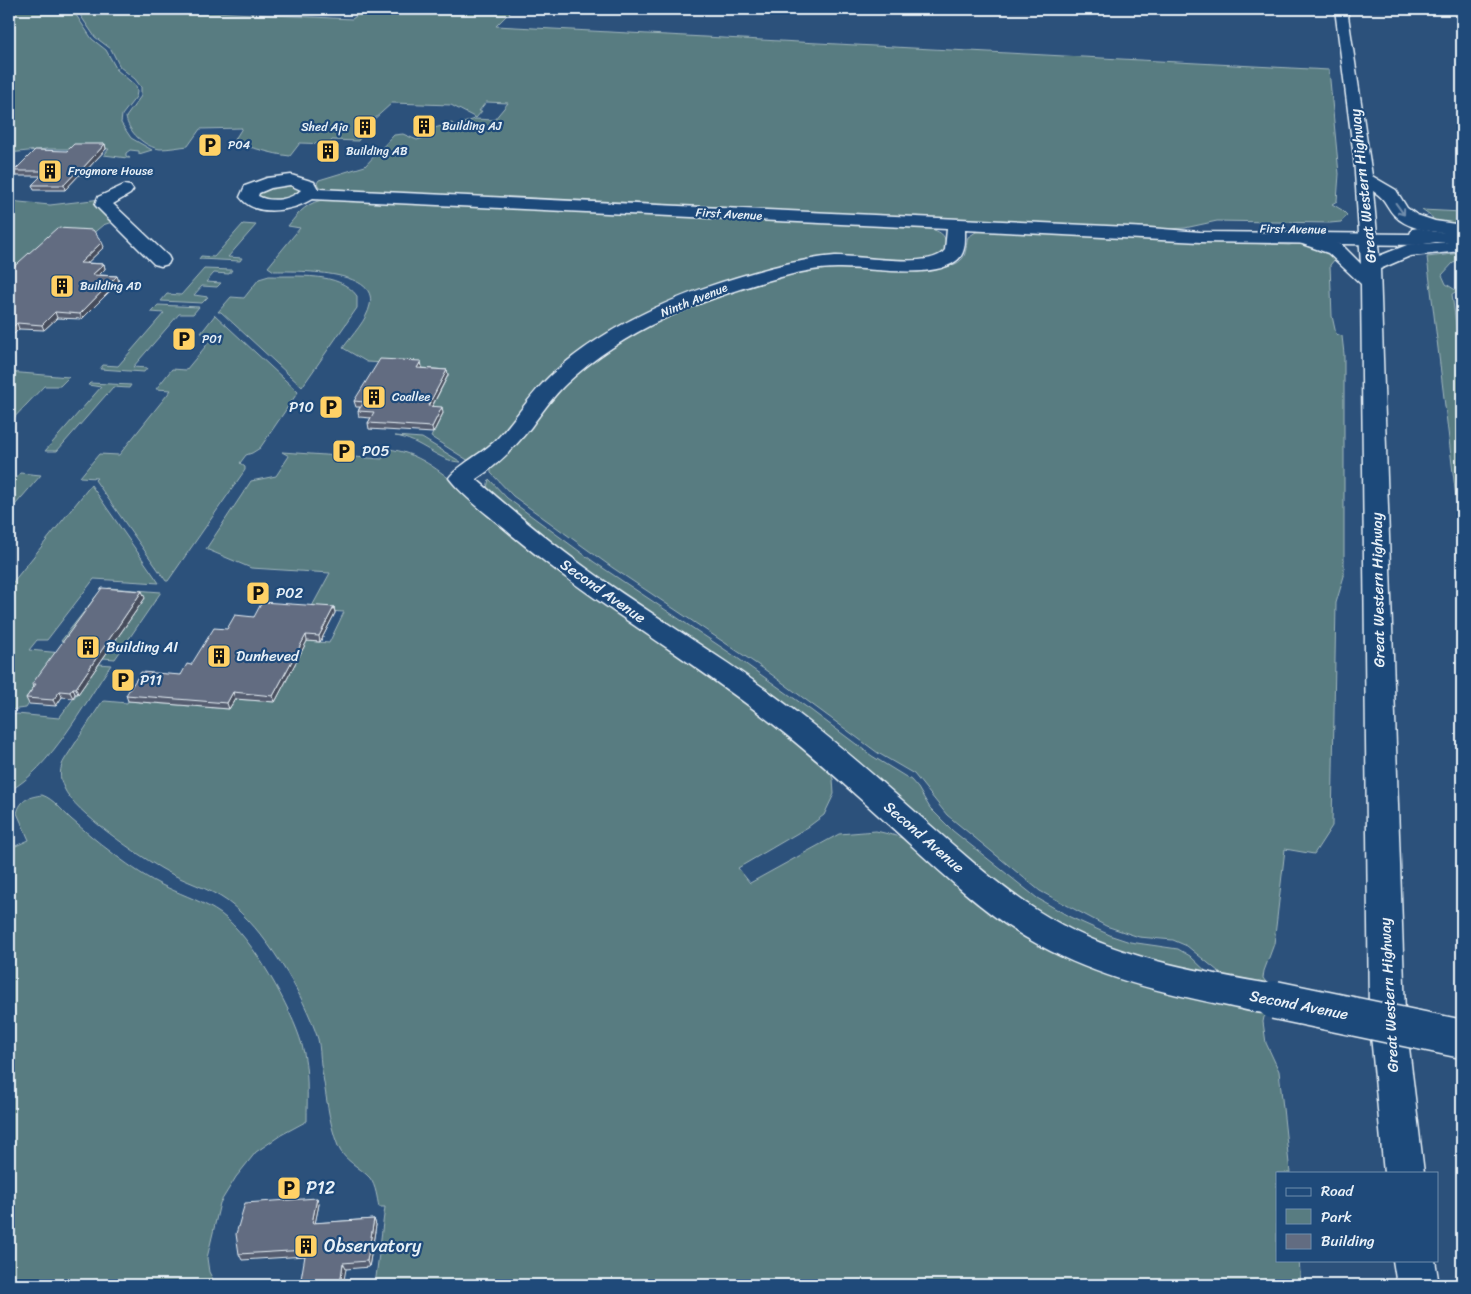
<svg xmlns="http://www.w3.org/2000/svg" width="1471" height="1294" font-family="Sriracha,sans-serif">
<rect width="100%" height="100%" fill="#2c517b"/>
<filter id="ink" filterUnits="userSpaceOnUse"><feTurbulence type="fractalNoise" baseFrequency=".02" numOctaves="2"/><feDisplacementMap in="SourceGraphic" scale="10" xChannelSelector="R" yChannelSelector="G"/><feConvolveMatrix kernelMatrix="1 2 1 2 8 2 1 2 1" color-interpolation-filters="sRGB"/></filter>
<g filter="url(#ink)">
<!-- green -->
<g fill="#587c81" stroke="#a0b6bc">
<path d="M 9,9 L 72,9 L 92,39 L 106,50 L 117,70 L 136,86 L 137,92 L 136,97 L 122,115 L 121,123 L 131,138 L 152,150 L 139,154 L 139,151 L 130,150 L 126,153 L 126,156 L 130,158 L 127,158 L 104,155 L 109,149 L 47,149 L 9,153 Z"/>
<path d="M 76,9 L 153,9 L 352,19 L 366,9 L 513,9 L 496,26 L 1329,70 L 1339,174 L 1337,201 L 1332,204 L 1342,210 L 1347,215 L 1341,222 L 1330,223 L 1217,221 L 1185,228 L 1167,229 L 326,189 L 319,187 L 317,183 L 319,180 L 365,166 L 394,135 L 403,134 L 417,140 L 423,138 L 417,133 L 452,123 L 455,126 L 475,119 L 494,120 L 508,103 L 486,102 L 479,111 L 482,111 L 476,118 L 451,105 L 392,103 L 371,122 L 362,122 L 355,132 L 364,132 L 358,141 L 332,140 L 329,144 L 300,143 L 290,156 C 270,154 252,146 232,144 L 242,128 L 200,129 L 188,146 C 179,147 169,149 160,149 C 145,147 128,132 126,117 L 141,96 L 141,87 L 135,79 L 120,67 L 111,49 L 95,37 Z"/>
<path d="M 288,183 L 301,189 L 301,192 C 287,202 273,201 258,197 L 257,194 L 261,189 Z"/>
<path d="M 101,199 L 115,221 L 103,225 L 91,235 L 9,278 L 9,201 L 50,205 Z"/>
<path d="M 327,199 L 921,227 C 936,230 949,232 945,250 L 931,259 L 919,261 L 835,259 L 629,323 L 494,444 L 469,461 L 431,437 L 443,413 L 429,412 L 448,376 L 418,374 L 422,365 L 367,362 L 343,348 C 352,335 367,320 370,305 C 379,269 294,271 274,271 L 268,267 L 300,228 L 288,226 C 300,211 307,202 327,199 Z"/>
<path d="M 1422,210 L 1462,212 L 1462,225 L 1430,220 L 1433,218 Z"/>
<path d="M 243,224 L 256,225 L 228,257 L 242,258 L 240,261 L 199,259 L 201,256 L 214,257 Z"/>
<path d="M 986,231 L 1289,245 C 1306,241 1325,246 1335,259 L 1330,265 L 1332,316 L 1336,334 L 1342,336 L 1344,354 L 1344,576 L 1336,603 L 1332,826 L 1314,854 L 1285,849 L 1274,944 L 1264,971 L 1263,978 L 1268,985 L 1229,980 L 1187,946 L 1173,940 L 1139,937 L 1106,926 L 1040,891 L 947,815 L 914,774 L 878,753 L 764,669 L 613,568 L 513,496 L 491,473 L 491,469 C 506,453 522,438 535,422 C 549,405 560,387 577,373 C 640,319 722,290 802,271 C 814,268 828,266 840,266 C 865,266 945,279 962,259 C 967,253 966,244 968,237 L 976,232 Z"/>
<path d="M 1462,253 L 1462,261 L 1453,263 L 1442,275 L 1446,284 L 1457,291 L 1452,294 L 1458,339 L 1462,345 L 1462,547 L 1427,257 Z"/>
<path d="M 204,269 L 232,270 L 229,274 L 214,273 L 206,282 L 221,283 L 217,287 L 202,286 L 194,295 L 208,297 L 202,303 L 161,301 L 167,294 L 181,295 Z"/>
<path d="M 269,276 C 297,277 339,271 357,296 L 357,308 L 302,387 L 221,312 L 218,312 L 231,297 L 244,298 L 259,279 Z"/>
<path d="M 158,305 L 199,307 L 193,314 L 179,314 L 133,367 L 147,368 L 144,372 L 100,369 L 103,365 L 118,366 L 164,313 L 151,312 Z"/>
<path d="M 215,315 L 298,392 L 260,448 L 252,453 L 246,455 L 240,463 L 245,467 L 245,470 L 168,581 L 166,581 L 95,480 L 97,478 L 80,477 L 99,454 L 119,455 L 171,390 L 156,389 L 172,369 L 186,370 L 215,335 L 201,333 Z"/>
<path d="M 9,372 L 69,377 L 60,386 L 44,386 L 9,423 Z"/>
<path d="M 90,383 L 131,385 L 129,388 L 113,387 L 57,451 L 45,451 L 101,387 L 88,385 Z"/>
<path d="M 395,436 L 422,438 L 461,462 C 439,462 420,439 395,436 Z"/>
<path d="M 388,449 C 417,452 440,471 462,489 L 749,702 L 826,763 L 833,779 L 834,794 L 824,815 L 808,827 L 738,868 L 750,883 L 839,834 L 876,831 L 897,836 L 916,844 L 975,895 L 1268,1014 L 1264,1017 L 1263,1022 L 1266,1043 L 1279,1071 L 1290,1173 L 1277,1173 L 1277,1260 L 1299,1260 L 1301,1285 L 375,1285 L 385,1207 L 379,1207 C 377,1198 376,1186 370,1178 C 360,1167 344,1161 338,1146 C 328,1121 326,1091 321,1065 C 320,1056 320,1047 318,1039 C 304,994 264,928 227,901 C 209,888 185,882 166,871 C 142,858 74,812 64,788 C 59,778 59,768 65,759 L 102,702 L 105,701 L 127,703 L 128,701 L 229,709 L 235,699 L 275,702 L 247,636 L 329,643 L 344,612 L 310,610 L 330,573 L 251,568 L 206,549 L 251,481 L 276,476 L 289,456 L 282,452 L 382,459 Z"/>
<path d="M 20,473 L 41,475 L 9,512 L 9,486 Z"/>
<path d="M 489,479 L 507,498 L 594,562 L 733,655 L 812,711 L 872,756 L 911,780 L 918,788 L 930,808 L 953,831 L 1037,898 L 1070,917 L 1112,936 L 1130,942 L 1178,949 L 1190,956 L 1213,978 L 1179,971 L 1085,938 L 1027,907 L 541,535 L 489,491 L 487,488 Z"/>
<path d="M 91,485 L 159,583 L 94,579 L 47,640 L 37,640 L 29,650 L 62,653 L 26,708 L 9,710 L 9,587 Z"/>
<path d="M 109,588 L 161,592 L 115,659 L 103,658 L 144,598 L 70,642 L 61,641 L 97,595 Z"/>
<path d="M 99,664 L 111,665 C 84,704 50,769 9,791 L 9,716 L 17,714 L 59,718 Z"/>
<path d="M 42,795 C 54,799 62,811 71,819 C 85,831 100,844 115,855 C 131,867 148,879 166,887 C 185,896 204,902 221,914 C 252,937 292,1009 302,1045 C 309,1069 307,1096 307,1121 L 281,1135 L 256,1152 L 236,1177 L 220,1203 L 207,1258 L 209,1272 L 216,1285 L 9,1285 L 9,849 L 29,840 L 17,813 C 21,799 29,797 42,795 Z"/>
</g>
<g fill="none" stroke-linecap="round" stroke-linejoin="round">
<!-- street casing -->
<g stroke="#e8f1f8" stroke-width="3">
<g id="street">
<path d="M 291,175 L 314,182 L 318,189 L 1150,228 L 1200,232 L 1410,234 L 1412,229 L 1418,228 L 1436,232 L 1462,233 L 1462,243 L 1436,242 L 1418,245 L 1200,242 L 965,230 C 965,241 966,254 956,261 C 931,280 868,267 837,268 C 818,268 799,272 781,277 C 704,298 626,328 567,383 C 553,396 542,412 531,427 C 515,447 498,465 476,479 C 516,514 557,548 600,578 C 658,619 719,655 776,697 C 827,734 874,775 921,817 C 966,856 1009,897 1062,925 C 1127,960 1203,972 1275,985 L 1288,989 L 1293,1000 L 1288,1011 C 1268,1017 1248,1010 1228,1006 C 1164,993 1097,977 1039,945 C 991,919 952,882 911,845 C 866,804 821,762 773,724 C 689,658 596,605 513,536 C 495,520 463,497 449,478 C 457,466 483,453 496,440 C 516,419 531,393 552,374 C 617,316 702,284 786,264 C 802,261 818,257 835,256 C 858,255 931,270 945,250 L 947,229 L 312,199 C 293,211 255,218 240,197 L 245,186 L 267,178 ZM 290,185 L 301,190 C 291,200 271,203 258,196 L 259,193 L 271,188 Z"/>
<path d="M 124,185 L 130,186 L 133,190 L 130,194 L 113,204 L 168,256 L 170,260 L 168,264 L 161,266 L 154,264 L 95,205 L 98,197 Z"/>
</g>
</g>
<!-- highway casing -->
<g stroke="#e8f1f8" stroke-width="3">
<g id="highway">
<path d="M 1335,9 L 1347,9 L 1372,176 L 1396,190 L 1407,208 L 1417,215 L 1435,221 L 1462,225 L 1462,235 C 1440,232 1410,232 1394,215 C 1385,205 1387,200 1373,191 L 1379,256 L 1407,245 L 1462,241 L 1462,251 L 1410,256 L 1380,269 L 1405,1014 L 1424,1173 L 1384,1173 L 1369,1014 L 1361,284 L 1328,253 L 1294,241 L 1291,237 L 1294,233 L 1300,232 L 1342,245 L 1361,264 L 1354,157 Z"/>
<path d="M 1393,1260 L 1435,1260 L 1439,1285 L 1397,1285 Z"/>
</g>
</g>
<!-- street -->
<use href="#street" fill="#1f4a7a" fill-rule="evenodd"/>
<!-- highway -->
<use href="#highway" fill="#1f4a7a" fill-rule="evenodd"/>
<!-- street-bridge casing -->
<g stroke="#e8f1f8" stroke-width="41" stroke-linecap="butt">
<path id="street-bridge" d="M 1275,1000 L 1462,1039"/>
</g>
<!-- street-bridge -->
<use href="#street-bridge" stroke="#1f4a7a" stroke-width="38"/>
</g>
<!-- wall -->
<g fill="#545d6f" stroke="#e8f1f8">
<path d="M 105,144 L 106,149 L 82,175 L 79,175 L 65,190 L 34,190 L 32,185 L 41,176 L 15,176 L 14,171 L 67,151 Z"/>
<path d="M 104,247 L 87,263 L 104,264 L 105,269 L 99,275 L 117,276 L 119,282 L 82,319 L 57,318 L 44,330 L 19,329 L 9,339 L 9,271 Z"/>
<path d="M 422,367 L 421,368 L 447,370 L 448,375 L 432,407 L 443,413 L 433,433 L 369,429 L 368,423 L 371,418 L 359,417 L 358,411 L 360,407 L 356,407 L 354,401 Z"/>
<path d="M 145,598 L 78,694 L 75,694 L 73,698 L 62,697 L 56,706 L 29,704 L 26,698 L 33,688 L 32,684 Z"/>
<path d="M 334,607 L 335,613 L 320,642 L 307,641 L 275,702 L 235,699 L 229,709 L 128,701 L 126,695 L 181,675 L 227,629 L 254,617 Z"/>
<path d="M 317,1198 L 319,1204 L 315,1223 L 374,1219 L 376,1225 L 369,1267 L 346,1269 L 305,1256 L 242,1260 L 239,1254 Z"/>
</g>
<!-- shaded-wall -->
<g fill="#454c5a" stroke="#e8f1f8">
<path d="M 105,144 L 106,149 L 82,175 L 81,170 Z"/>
<path d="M 78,170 L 79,175 L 65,190 L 64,185 Z"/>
<path d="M 102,242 L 104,247 L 82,268 L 80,263 Z"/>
<path d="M 104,264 L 105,269 L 94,280 L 92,275 Z"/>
<path d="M 117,276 L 119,282 L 82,319 L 80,314 Z"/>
<path d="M 55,312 L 57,318 L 44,330 L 42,325 Z"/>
<path d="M 17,323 L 19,329 L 9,339 L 9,331 Z"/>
<path d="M 421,361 L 422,367 L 418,374 L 417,368 Z"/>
<path d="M 447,370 L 448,375 L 429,412 L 428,406 Z"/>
<path d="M 442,407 L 443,413 L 433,433 L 432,427 Z"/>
<path d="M 142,591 L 145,598 L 78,694 L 76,688 Z"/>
<path d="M 334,607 L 335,613 L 320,642 L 319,636 Z"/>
<path d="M 306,635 L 307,641 L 275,702 L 273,696 Z"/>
<path d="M 73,688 L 75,694 L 73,698 L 70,692 Z"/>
<path d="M 60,691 L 62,697 L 56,706 L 53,700 Z"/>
<path d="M 233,692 L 235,699 L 229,709 L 227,703 Z"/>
<path d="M 317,1198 L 319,1204 L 314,1229 L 312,1223 Z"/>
<path d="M 374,1219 L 376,1225 L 369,1267 L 367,1261 Z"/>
<path d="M 343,1263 L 346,1269 L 343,1285 L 340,1285 Z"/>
</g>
<!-- building -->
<g fill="#626c81" stroke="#e8f1f8">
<path d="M 74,144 L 105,144 L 81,170 L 78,170 L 64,185 L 32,185 L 46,171 L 14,171 L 35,150 L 67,151 Z"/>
<path d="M 57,228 L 93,230 L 102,242 L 80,263 L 104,264 L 92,275 L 117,276 L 80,314 L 55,312 L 42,325 L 17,323 L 9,331 L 9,288 L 12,285 L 9,285 L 9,271 Z"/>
<path d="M 380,359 L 421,361 L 417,368 L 447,370 L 428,406 L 442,407 L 432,427 L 368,423 L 374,412 L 358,411 L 364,402 L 354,401 Z"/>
<path d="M 102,588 L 142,591 L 76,688 L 73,688 L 70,692 L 60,691 L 53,700 L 26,698 L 36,684 L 32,684 Z"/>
<path d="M 262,602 L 334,607 L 319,636 L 306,635 L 273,696 L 233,692 L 227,703 L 126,695 L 141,672 L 181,675 L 187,664 L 191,665 L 214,628 L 227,629 L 235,615 L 254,617 Z"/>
<path d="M 317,1198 L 312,1223 L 374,1219 L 367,1261 L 343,1263 L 340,1285 L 300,1285 L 306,1250 L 239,1254 L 236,1234 L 245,1203 Z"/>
</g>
<!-- one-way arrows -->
<defs><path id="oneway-shaft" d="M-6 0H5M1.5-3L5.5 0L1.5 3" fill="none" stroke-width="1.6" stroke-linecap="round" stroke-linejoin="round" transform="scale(1.25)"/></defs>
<use stroke="#6f8dac" href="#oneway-shaft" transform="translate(1400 209) rotate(54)"/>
</g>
<!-- icons -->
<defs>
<g id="building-square" transform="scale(1.25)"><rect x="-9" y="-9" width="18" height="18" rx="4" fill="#ffd166" stroke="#1f4a7a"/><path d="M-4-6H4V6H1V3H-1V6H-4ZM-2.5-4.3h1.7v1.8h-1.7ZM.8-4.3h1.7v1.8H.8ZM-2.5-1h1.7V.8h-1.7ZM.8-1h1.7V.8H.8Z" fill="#111"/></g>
<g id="parking-square" transform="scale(1.25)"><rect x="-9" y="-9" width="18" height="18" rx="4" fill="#ffd166" stroke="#1f4a7a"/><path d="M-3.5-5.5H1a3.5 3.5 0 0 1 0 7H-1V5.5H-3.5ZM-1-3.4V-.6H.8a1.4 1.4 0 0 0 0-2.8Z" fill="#111"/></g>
</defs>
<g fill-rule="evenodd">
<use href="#building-square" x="424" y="126"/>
<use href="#building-square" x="365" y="127"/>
<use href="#parking-square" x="210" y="145"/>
<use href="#building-square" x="328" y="151"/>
<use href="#building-square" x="50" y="171"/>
<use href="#building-square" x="62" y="286"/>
<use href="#parking-square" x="184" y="339"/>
<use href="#building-square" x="374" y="397"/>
<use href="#parking-square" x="331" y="407"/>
<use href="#parking-square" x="344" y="451"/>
<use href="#parking-square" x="258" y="593"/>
<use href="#building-square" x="88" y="647"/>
<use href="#building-square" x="219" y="656"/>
<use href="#parking-square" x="123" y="680"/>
<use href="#parking-square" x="289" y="1188"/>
<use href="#building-square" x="306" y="1246"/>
</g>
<g text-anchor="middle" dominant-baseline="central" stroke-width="4.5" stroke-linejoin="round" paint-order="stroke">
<!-- far-poi labels -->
<g font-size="12" fill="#e8f1f8" stroke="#1f4a7a" text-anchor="start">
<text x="442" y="126">Building AJ</text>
<text x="348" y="127" text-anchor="end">Shed Aja</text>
<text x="228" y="145">P04</text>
<text x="346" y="151">Building AB</text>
<text x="68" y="171">Frogmore House</text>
<text x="80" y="286">Building AD</text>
<text x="202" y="339">P01</text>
<text x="392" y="397">Coallee</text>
</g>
<!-- far-street labels -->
<g font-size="12" fill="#e8f1f8" stroke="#1f4a7a">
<text transform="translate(729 214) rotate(3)">First Avenue</text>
<text transform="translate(1293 229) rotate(1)">First Avenue</text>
<text transform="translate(694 300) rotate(-22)">Ninth Avenue</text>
</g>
<!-- street labels -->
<g font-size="15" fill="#e8f1f8" stroke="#1f4a7a">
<text transform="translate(1363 186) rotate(-96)">Great Western Highway</text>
<text transform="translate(1378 590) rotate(-91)">Great Western Highway</text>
<text transform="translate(603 591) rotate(35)">Second Avenue</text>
<text transform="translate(924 837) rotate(41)">Second Avenue</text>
<text transform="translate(1389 995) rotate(-93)">Great Western Highway</text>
<text transform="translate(1299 1005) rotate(11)">Second Avenue</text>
</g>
<!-- poi labels -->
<g font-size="15" fill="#e8f1f8" stroke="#1f4a7a" text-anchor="start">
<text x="314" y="407" text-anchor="end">P10</text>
<text x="362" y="451">P05</text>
<text x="276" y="593">P02</text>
<text x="106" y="647">Building AI</text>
<text x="236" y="656">Dunheved</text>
<text x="140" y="680">P11</text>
</g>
<!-- near-poi labels -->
<g font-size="18" fill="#e8f1f8" stroke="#1f4a7a" text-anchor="start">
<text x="306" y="1188">P12</text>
<text x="324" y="1246">Observatory</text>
</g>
</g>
<!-- margin -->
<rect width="1471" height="1294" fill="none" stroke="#1f4a7a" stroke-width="30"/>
<rect x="15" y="15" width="1441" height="1264" fill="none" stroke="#e8f1f8" stroke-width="2" filter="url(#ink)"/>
<!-- legend -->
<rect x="1276" y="1172" width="162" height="90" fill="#1f4a7a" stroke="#6f8dac"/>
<rect x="1286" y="1188" width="25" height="8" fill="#1f4a7a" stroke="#6f8dac"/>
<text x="1321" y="1196" font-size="15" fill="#e8f1f8">Road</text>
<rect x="1286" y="1209" width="25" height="15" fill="#587c81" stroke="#6f8dac"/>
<text x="1321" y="1222" font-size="15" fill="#e8f1f8">Park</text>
<rect x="1286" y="1234" width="25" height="15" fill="#626c81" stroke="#6f8dac"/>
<text x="1321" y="1246" font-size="15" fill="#e8f1f8">Building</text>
</svg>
